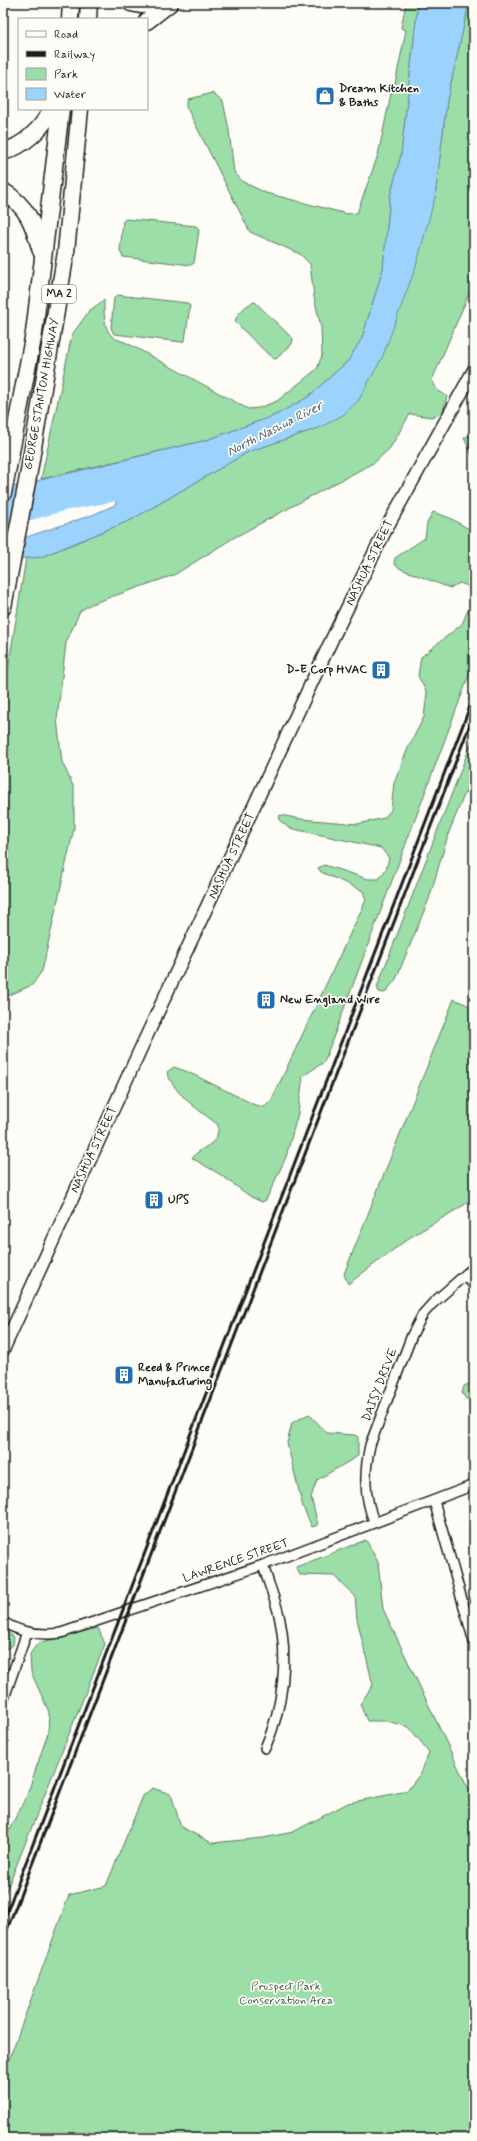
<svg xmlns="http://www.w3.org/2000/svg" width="477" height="2141" font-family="Mynerve,sans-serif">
<rect width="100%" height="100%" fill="#fdfcf7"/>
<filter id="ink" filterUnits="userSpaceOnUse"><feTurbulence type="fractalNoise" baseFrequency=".025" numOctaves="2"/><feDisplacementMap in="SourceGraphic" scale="8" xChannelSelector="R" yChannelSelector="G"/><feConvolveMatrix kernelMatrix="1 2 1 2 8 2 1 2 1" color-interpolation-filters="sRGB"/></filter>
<g filter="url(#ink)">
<!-- green -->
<g fill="#9cdea8" stroke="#5c7d62">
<path d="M 406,3 L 418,3 L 401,155 L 390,197 L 383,269 L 362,338 L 348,361 L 308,397 L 276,415 L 207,440 L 41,479 L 72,335 L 89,311 L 104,300 C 104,310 103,330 113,337 C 116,340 122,341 125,342 L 248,409 L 259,408 L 277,401 L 317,369 L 322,355 L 321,327 L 314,297 L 310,264 L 300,254 L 250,232 L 186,106 L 188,99 L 213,93 L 223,101 L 229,130 L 234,172 L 243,182 L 266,193 L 347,214 L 357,213 L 378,155 L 393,84 L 395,84 L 406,30 L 401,28 Z"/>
<path d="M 469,3 L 474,3 L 474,282 L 432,380 L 437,390 L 447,396 L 443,412 L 431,417 L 410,414 L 390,448 L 375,462 L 235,537 L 174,575 L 91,604 L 80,611 L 66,643 L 57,719 L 62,762 L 74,788 L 74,828 L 42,971 L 32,985 L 3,998 L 3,700 L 26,558 L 41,557 L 131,520 L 248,452 L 321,427 L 435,197 L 447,100 Z"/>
<path d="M 126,219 L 196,226 L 199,230 L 194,263 L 191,265 L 123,257 L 120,251 L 123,221 Z"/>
<path d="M 117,295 L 187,303 L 190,306 L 185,340 L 182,342 L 114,334 L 111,328 L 114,298 Z"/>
<path d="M 255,302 L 293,339 L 292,344 L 276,359 L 272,358 L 235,322 C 236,314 248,303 255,302 Z"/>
<path d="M 474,433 L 474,459 L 464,438 Z"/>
<path d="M 433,512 L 450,518 L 474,532 L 474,662 L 324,1062 L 303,1076 L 298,1113 L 286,1157 L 266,1200 L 262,1202 L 251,1197 L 221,1175 L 192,1158 C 202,1145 220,1146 218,1125 C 200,1110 175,1096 167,1072 L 174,1067 L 188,1072 L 255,1105 L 265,1107 L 272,1099 L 366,900 L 363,891 L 321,872 L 318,868 L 324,865 L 368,879 L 379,879 L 386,869 L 389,858 L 381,848 L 289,828 L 279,820 L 280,815 L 301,819 L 358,824 L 384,818 L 391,810 L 394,783 L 408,748 L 424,717 L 427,693 L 418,676 L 421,657 L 462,624 L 471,603 L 473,588 L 460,583 L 450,588 L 401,569 L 394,564 L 395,558 L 425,538 L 427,523 Z"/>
<path d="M 474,736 L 474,771 L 449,832 L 429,899 L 396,979 L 385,993 L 379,992 L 377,987 Z"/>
<path d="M 454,999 L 474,1008 L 474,1126 L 470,1139 L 474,1143 L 474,1199 L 409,1238 L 348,1284 L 344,1274 Z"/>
<path d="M 474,1382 L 474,1398 L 466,1399 L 462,1393 L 464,1386 Z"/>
<path d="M 309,1414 L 327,1433 L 355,1435 L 358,1437 L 358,1456 L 317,1480 L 311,1497 L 318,1525 L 312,1527 L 303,1507 L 287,1443 L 292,1423 Z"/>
<path d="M 366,1540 L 378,1562 L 383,1609 L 467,1786 L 474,1792 L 474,2138 L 3,2138 L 3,2076 L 69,1895 L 106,1886 L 143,1796 L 152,1788 L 171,1794 L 181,1827 L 212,1843 L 263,1838 L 293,1832 L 348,1803 L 407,1791 L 421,1773 L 429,1752 L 409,1727 L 387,1721 L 367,1721 L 360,1704 L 373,1685 L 357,1619 L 355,1596 L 334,1576 L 300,1575 L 296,1567 Z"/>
<path d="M 98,1628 L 105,1644 L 3,1899 L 3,1842 L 27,1795 L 48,1733 L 49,1712 L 31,1672 L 30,1654 L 38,1643 Z"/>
<path d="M 3,1630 L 14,1637 L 13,1645 L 6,1649 L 3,1648 Z"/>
</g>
<!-- water -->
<path fill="#9cd3fc" stroke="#698aa2" d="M 418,3 L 469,3 L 447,100 L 435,197 L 416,266 L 382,358 L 358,401 L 343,415 L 321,427 L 248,452 L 131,520 L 41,557 L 3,560 L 3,545 L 92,515 L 115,505 L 119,495 L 110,488 L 99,486 L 3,510 L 3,489 L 207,440 L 276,415 L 308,397 L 348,361 L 362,338 L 383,269 L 390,197 L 401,155 Z"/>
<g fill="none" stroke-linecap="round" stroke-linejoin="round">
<!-- river -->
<path stroke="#9cd3fc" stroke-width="19" d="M 3,518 L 60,502 L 141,487"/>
<!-- street casing -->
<g stroke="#1c1c1c" stroke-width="12">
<g id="street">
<path d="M 465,1276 L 474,1285"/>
<path d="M 434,1501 L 474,1642"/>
<path d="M 374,1522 C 364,1495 364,1473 370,1445 L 412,1335 L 423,1314 L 433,1303 L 474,1267"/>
<path d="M 263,1565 C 268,1582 275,1599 279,1615 C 289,1659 283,1708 265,1748"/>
<path d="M 3,1622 C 21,1633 40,1636 61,1633 L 263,1565 L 474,1485"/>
<path d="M 3,1701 L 27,1632"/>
</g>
</g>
<!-- secondary casing -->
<g stroke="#1c1c1c" stroke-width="15">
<path id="secondary" d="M 3,1350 L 140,1050 L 332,639 L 388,525 L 474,370"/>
</g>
<!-- highway casing -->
<g stroke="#1c1c1c" stroke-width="19">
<g id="highway">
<path d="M 131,3 L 141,5 L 154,3"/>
<path d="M 70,19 L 71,3"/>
<path d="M 88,19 L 89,3"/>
<path d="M 147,21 L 170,3"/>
<path d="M 3,152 C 23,146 43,129 51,109"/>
<path d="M 3,191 C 28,207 33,223 41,251"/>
<path d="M 3,493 L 34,333 L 61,109"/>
<path d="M 3,607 L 28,477 L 66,252 L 80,109"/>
</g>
</g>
<!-- street -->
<use href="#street" stroke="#fdfcf7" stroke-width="9"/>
<!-- secondary -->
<use href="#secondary" stroke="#fdfcf7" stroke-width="12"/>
<!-- highway -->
<use href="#highway" stroke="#fdfcf7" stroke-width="16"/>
<!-- rail -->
<g stroke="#1c1c1c" stroke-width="3">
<path d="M 470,700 L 474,685"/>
<path d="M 3,1922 L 474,696"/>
<path d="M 3,1940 L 474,714"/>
</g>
</g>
</g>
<!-- icons -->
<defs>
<g id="shop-square" transform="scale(1)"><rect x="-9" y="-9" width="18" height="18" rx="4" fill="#1f6fb2" stroke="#fdfcf7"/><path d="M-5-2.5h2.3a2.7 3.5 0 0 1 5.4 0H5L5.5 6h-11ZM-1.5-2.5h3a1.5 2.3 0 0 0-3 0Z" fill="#fff"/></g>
<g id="building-square" transform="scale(1)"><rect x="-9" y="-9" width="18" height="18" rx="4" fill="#1f6fb2" stroke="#fdfcf7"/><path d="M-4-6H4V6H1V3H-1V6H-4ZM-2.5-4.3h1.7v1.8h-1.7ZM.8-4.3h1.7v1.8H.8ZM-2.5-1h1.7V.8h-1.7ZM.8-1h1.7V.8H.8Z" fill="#fff"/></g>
</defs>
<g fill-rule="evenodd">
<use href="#shop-square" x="325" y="96"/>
<use href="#building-square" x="381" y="670"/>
<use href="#building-square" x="266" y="1000"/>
<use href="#building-square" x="154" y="1200"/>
<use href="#building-square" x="124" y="1375"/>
</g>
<g text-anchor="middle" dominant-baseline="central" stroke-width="3.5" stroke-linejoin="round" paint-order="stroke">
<!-- shield labels -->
<rect fill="#fdfcf7" stroke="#605f5e" stroke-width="1" x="42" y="285" width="34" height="18" rx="3"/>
<g font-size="11" font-weight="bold" fill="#1c1c1c">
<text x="59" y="294">MA 2</text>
</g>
<!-- poi labels -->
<g font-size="12" font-weight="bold" fill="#1c1c1c" stroke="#fdfcf7" text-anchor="start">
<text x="339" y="89">Dream Kitchen<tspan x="339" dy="14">&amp; Baths</tspan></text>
<text x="367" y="670" text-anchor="end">D-E Corp HVAC</text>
<text x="280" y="1000">New England Wire</text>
<text x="168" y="1200">UPS</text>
<text x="138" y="1368">Reed &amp; Prince<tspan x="138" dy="14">Manufacturing</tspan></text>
</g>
<!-- street labels -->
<g font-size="12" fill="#1c1c1c" stroke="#fdfcf7">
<text transform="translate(42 394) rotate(-80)">GEORGE STANTON HIGHWAY</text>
<text transform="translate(370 563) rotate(-64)">NASHUA STREET</text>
<text transform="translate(232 856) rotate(-65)">NASHUA STREET</text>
<text transform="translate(94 1150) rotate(-65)">NASHUA STREET</text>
<text transform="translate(380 1385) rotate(-69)">DAISY DRIVE</text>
<text transform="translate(236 1561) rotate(-19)">LAWRENCE STREET</text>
</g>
<!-- park labels -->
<g font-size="12" fill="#49604d" stroke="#fdfcf7">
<text x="286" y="1987">Prospect Park<tspan x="286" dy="14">Conservation Area</tspan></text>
</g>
<!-- water labels -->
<g font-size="13" font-style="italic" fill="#495c6a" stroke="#fdfcf7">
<text transform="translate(275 429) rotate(-27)">North Nashua River</text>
</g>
</g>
<!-- margin -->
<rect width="477" height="2141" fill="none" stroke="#fdfcf7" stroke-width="16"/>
<rect x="8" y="8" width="461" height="2125" fill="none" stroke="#1c1c1c" stroke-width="1.5" filter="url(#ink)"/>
<!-- legend -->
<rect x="18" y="18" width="130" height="92" fill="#fdfcf7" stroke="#a3a29f"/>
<rect x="26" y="31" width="20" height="6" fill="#fdfcf7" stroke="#a3a29f"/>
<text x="54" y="38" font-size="12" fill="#1c1c1c">Road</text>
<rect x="26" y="51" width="20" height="6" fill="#1c1c1c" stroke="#a3a29f"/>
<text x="54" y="58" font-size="12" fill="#1c1c1c">Railway</text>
<rect x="26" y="68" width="20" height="12" fill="#9cdea8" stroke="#a3a29f"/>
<text x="54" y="78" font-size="12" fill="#1c1c1c">Park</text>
<rect x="26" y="88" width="20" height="12" fill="#9cd3fc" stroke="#a3a29f"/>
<text x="54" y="98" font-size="12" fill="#1c1c1c">Water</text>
</svg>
